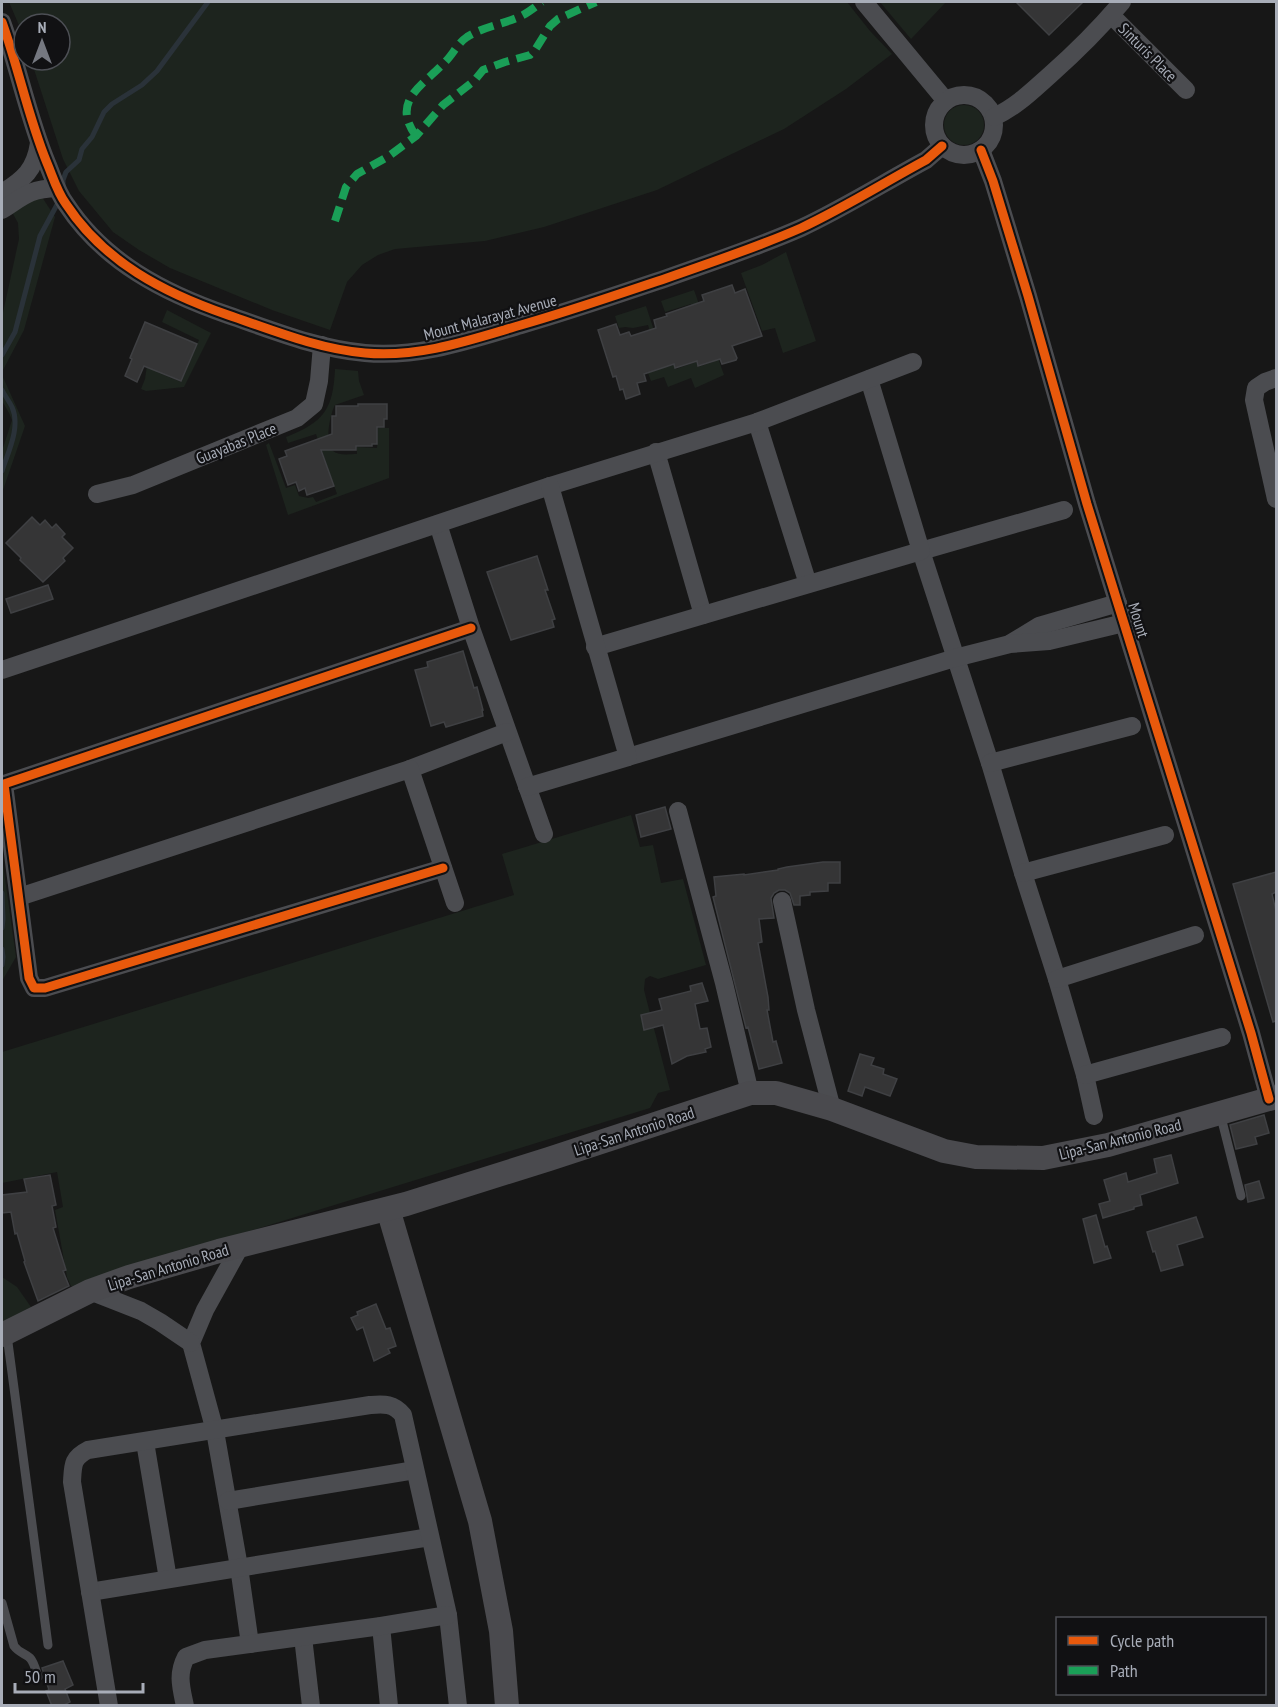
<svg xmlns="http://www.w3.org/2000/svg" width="1278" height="1707" font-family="'PT Sans Narrow',sans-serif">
<rect width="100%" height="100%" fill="#171717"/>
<!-- green -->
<g fill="#1d241e">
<path d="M 9,2 L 847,2 L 870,31 L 892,54 L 846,89 L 784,129 L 657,190 L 544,227 L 485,241 L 395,249 L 378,255 L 362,265 L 347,282 L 330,330 L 272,310 L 170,268 L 139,250 L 113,232 L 79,191 L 63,159 L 31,60 L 60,60 L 60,24 L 24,24 L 24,37 Z"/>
<path d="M 880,2 L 946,2 L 911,39 Z"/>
<circle cx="964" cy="125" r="20"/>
<path d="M 42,197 L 55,217 L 24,330 L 2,372 L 2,317 L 19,239 L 18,223 L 12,212 L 35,198 Z"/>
<path d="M 786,252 L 816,341 L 783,353 L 775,328 L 762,331 L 741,273 L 762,265 Z"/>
<path d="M 694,290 L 724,375 L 695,388 L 691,378 L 668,387 L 664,377 L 651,381 L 645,365 L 659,360 L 648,325 L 633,328 L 625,327 L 619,328 L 615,316 L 646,306 L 666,367 L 674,365 L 676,369 L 696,362 L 698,367 L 713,362 L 702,328 L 695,316 L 691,304 L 665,312 L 661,301 Z"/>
<path d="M 167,310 L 211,333 L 184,387 L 146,391 L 141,389 L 145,379 L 147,365 L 160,363 L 157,372 L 181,382 L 199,340 L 162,322 Z"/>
<path d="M 335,369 L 358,371 L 359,381 L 364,395 L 335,405 C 330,414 324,444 333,451 C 339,456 350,454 357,454 L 357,447 L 377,448 L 378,428 L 389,428 L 389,478 L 288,515 L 266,445 L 269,443 L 286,488 L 295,485 L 299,496 L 308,498 L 313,497 L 316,502 L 337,494 L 316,434 L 288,443 L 286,437 C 324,422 333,410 335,369 Z"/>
<path d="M 2,375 L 25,426 L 2,493 L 2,451 L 12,420 L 9,413 L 2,401 Z"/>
<path d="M 631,815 L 640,847 L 653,845 L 661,883 L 683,879 L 706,965 L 658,979 L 650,976 L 645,979 L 644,990 L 670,1090 L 658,1093 L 650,1108 L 149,1262 L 75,1288 L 71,1286 L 67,1277 L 55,1210 L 63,1207 L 57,1172 L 2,1183 L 2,1052 L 514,895 L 502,854 Z"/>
<path d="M 2,857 L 16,957 L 2,981 Z"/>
<path d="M 2,1277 L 17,1287 L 31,1307 L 2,1324 Z"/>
</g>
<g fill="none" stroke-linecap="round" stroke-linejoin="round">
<!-- stream -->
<g stroke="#2a3239" stroke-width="5">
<path d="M 63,184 L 63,180 L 66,172 L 79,160 L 82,149 L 92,137 L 104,112 L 112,104 L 142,85 L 157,71 L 208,2"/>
<path d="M 2,355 L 15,332 L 40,236 L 59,201"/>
<path d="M 2,390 C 5,396 9,401 12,407 C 21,427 8,452 2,471"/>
<path d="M 2,893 L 3,919 L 2,928"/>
<path d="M 2,949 L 3,957 L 2,965"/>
</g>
</g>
<!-- building -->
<g fill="#353536" stroke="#3f4043" stroke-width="1.5">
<path d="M 1016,2 L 1083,2 L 1049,35 Z"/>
<path d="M 732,285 L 735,293 L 745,289 L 762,336 L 732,346 L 737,358 L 736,360 L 722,364 L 720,359 L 698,366 L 697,361 L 675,368 L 674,364 L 644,374 L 646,381 L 637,383 L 640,394 L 626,399 L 623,389 L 620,390 L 616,376 L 613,377 L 598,330 L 616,324 L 620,335 L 629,332 L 631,336 L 656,328 L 654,320 L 667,316 L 666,314 L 704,301 L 702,295 Z"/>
<path d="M 145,322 L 197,344 L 181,381 L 144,366 L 137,382 L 125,376 L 132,359 L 130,358 Z"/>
<path d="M 358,404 L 387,404 L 387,419 L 384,419 L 384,427 L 377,427 L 377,444 L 372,444 L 372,446 L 356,446 L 356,450 L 321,450 L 334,486 L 307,495 L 305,488 L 299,491 L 296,482 L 288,485 L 279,459 L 287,456 L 285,451 L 332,434 L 332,416 L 336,416 L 336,406 L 358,406 Z"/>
<path d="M 32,517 L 40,525 L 45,520 L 52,528 L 56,524 L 65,534 L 62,537 L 73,548 L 63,558 L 65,561 L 43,582 L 20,560 L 21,558 L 6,543 Z"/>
<path d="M 537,556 L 548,590 L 545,590 L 555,619 L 552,620 L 554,627 L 511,640 L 487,572 Z"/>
<path d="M 48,585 L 53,599 L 11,613 L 6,599 Z"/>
<path d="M 463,651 L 474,688 L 477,687 L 483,710 L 482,710 L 483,716 L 446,727 L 444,722 L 431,726 L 415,670 L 428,667 L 427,662 Z"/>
<path d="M 665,807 L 671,829 L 641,837 L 636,815 Z"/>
<path d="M 823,862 L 840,862 L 840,883 L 828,883 L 828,891 L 810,892 L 810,895 L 800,896 L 800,905 L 794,905 L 790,893 L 785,890 L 779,890 L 774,893 L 771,898 L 774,918 L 759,919 L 762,942 L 758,943 L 768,997 L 769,1010 L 767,1010 L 773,1042 L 776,1041 L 782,1063 L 759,1069 L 748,1027 L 746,1028 L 713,897 L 716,896 L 714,877 L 744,874 L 744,875 L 778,870 L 778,869 L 787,867 Z"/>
<path d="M 1276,872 L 1276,892 L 1272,894 L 1276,911 L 1276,1021 L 1273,1022 L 1233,884 Z"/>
<path d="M 702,983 L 708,1001 L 695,1004 L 700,1029 L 707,1028 L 711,1047 L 705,1049 L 706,1052 L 687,1056 L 672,1064 L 663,1025 L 644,1030 L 641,1015 L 662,1010 L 659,999 L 691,991 L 690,986 Z"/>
<path d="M 860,1054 L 874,1058 L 871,1065 L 884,1069 L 883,1074 L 897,1079 L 890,1096 L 865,1087 L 862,1096 L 848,1091 Z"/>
<path d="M 1264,1115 L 1269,1133 L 1255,1137 L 1257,1144 L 1236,1149 L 1230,1125 Z"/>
<path d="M 1171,1155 L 1178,1183 L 1140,1195 L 1142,1205 L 1134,1207 L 1134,1209 L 1103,1218 L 1099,1204 L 1110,1201 L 1104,1180 L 1126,1173 L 1128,1182 L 1157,1173 L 1154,1159 Z"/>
<path d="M 50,1175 L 56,1205 L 52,1206 L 56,1227 L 53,1228 L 66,1270 L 63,1271 L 69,1286 L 38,1301 L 24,1262 L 25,1261 L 17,1233 L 15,1234 L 11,1212 L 2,1213 L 2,1195 L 27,1192 L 24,1179 Z"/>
<path d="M 1259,1181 L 1264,1198 L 1248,1202 L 1245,1185 Z"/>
<path d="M 1096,1215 L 1105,1247 L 1107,1246 L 1111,1258 L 1094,1263 L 1083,1219 Z"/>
<path d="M 1196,1217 L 1203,1237 L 1177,1245 L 1183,1265 L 1161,1271 L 1155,1251 L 1153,1252 L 1147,1232 Z"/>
<path d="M 376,1304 L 386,1329 L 390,1328 L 396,1346 L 388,1349 L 390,1353 L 374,1361 L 363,1327 L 357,1330 L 351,1318 L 358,1315 L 357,1312 Z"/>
<path d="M 63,1661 L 73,1685 L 65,1689 L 70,1702 L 62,1706 L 52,1706 L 46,1691 L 49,1690 L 42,1668 Z"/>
</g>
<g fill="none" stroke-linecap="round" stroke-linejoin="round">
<!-- lane -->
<g stroke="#4b4c50" stroke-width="9">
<path d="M 1220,1113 L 1241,1196"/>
<path d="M 7,1335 L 48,1645"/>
<path d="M 2,1603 L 14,1646 C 19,1653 25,1653 30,1658 C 34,1662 36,1671 38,1677"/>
</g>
<!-- street -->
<g stroke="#4b4c50" stroke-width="18">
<path d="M 864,2 L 946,101"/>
<path d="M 1111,15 L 1186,90"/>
<path d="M 2,22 C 19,69 28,117 47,163 C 53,177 57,192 66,204 C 104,262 164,293 228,315 C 272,330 318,349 365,353 C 419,358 470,340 521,325 C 570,311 619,294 667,278 C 712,262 758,247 801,228 C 844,208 885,182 926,160 L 942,146"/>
<circle cx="964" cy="125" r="30"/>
<path d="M 994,117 C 1016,107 1032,91 1050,75 C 1076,52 1100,28 1122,2"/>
<path d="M 981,150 L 993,181 L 1028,296 L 1087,504 L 1251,1033 L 1269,1099"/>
<path d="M 2,193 C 24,179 35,170 39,143"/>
<path d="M 2,210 C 24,196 29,189 57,188"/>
<path d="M 1276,378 L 1265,382 L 1256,388 L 1254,400 L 1276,499"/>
<path d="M 757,422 L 808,584"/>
<path d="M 656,452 L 703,615"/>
<path d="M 97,494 L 133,485 L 297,418 L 314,404 L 319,381 L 322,345"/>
<path d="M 1064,510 L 921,551 L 990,763 L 1023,873 L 1057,979 L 1085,1075 L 1094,1116"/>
<path d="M 438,524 L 471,628 L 544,834"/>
<path d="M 1011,643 L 1039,626 L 1118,603"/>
<path d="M 595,647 L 921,551 L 869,379"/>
<path d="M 2,670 L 550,486 L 757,422 L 913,362"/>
<path d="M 628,757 L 955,658 L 1010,644 L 1049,641 L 1124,623"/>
<path d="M 990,763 L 1132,726"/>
<path d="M 410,769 L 507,732"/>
<path d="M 527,787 L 628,757 L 550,486"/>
<path d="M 678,811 L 724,983 L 750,1093"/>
<path d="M 443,868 L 45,988 L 34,988 L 29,978 L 4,784 L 471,628"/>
<path d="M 1023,873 L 1165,835"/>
<path d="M 19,897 L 410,769 L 455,903"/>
<path d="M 782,901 L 806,1010 L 832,1109"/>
<path d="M 1057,979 L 1195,935"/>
<path d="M 1085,1075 L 1222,1037"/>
<path d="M 241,1245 L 205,1310 L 191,1343 L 215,1431 L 239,1567 L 250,1644"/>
<path d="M 90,1291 L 141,1311 L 160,1322 L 191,1343"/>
<path d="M 145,1442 L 168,1579"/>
<path d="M 228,1501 L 415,1470"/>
<path d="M 90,1592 L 430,1537"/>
<path d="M 381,1626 L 389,1706"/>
<path d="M 303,1637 L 311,1706"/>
<path d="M 109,1706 L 72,1482 C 73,1465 72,1458 88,1450 L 370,1405 C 384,1404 393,1403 403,1415 L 448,1615 L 458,1706"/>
<path d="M 185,1706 C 181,1687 177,1674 186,1657 L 205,1650 L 381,1626 L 448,1615"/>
</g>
<!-- secondary -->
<g stroke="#4a4a4e" stroke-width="24">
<path d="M 388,1209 L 480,1521 L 501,1631 L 507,1706"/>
<path d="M 2,1335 L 90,1291 L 129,1277 L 219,1251 L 406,1204 L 549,1159 L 750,1093 L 776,1093 L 832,1109 L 944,1151 L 976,1157 L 1043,1158 L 1108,1145 L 1276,1097"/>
</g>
<!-- quiet -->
<g stroke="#1a9f57" stroke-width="8" stroke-dasharray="15 8" stroke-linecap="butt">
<path d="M 416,136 C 390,100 424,85 446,61 C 453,54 458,43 467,37 C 483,27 503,24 519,17 C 528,13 535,7 542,2"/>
<path d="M 335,221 L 346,187 L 357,174 L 389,156 L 416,136 L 443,105 L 474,81 L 483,70 L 505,62 L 530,55 L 535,50 L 550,26 L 558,19 L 596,2"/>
</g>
<!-- cycleway casing -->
<g stroke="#111113" stroke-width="13">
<g id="cycleway">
<path d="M 2,22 C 19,69 28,117 47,163 C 53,177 57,192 66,204 C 104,262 164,293 228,315 C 272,330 318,349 365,353 C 419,358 470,340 521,325 C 570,311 619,294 667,278 C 712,262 758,247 801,228 C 844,208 885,182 926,160 L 942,146"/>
<path d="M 981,150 L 993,181 L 1028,296 L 1087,504 L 1251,1033 L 1269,1099"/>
<path d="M 443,868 L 45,988 L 34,988 L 29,978 L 4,784 L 471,628"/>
</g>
</g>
<!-- cycleway -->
<use href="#cycleway" stroke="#e8590c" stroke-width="9"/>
</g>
<g text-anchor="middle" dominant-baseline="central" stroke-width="4.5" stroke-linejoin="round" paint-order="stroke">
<!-- street labels -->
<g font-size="16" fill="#a8adb8" stroke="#111113">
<text transform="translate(1148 52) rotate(45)">Sinturis Place</text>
<text transform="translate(490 317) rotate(-15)">Mount Malarayat Avenue</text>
<text transform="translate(236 443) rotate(-22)">Guayabas Place</text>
<text transform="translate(1139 620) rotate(73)">Mount</text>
<text transform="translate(634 1131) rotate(-18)">Lipa-San Antonio Road</text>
<text transform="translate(1120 1139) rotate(-14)">Lipa-San Antonio Road</text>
<text transform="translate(168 1267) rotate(-17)">Lipa-San Antonio Road</text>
</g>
</g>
<!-- border -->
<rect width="1278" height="1707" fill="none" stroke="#a8adb8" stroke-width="6"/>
<!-- legend -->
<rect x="1056" y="1617" width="210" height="78" fill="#111113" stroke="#4d4f55" stroke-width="1.5"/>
<rect x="1068" y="1636" width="30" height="9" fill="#e8590c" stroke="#4d4f55" stroke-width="1.5"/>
<text x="1110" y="1647" font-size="18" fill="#a8adb8">Cycle path</text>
<rect x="1068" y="1666" width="30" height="9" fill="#1a9f57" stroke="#4d4f55" stroke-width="1.5"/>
<text x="1110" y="1677" font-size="18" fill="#a8adb8">Path</text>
<!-- north arrow -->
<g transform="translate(42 42)"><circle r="28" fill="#111113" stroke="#4d4f55" stroke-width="1.5"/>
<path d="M0-4.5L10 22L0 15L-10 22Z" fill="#757880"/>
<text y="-9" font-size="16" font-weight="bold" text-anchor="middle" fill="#a8adb8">N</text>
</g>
<!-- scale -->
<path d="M15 1683v9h128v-9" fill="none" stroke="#a8adb8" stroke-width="3"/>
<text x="24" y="1683" font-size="18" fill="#a8adb8" stroke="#111113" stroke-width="4.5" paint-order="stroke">50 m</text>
</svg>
